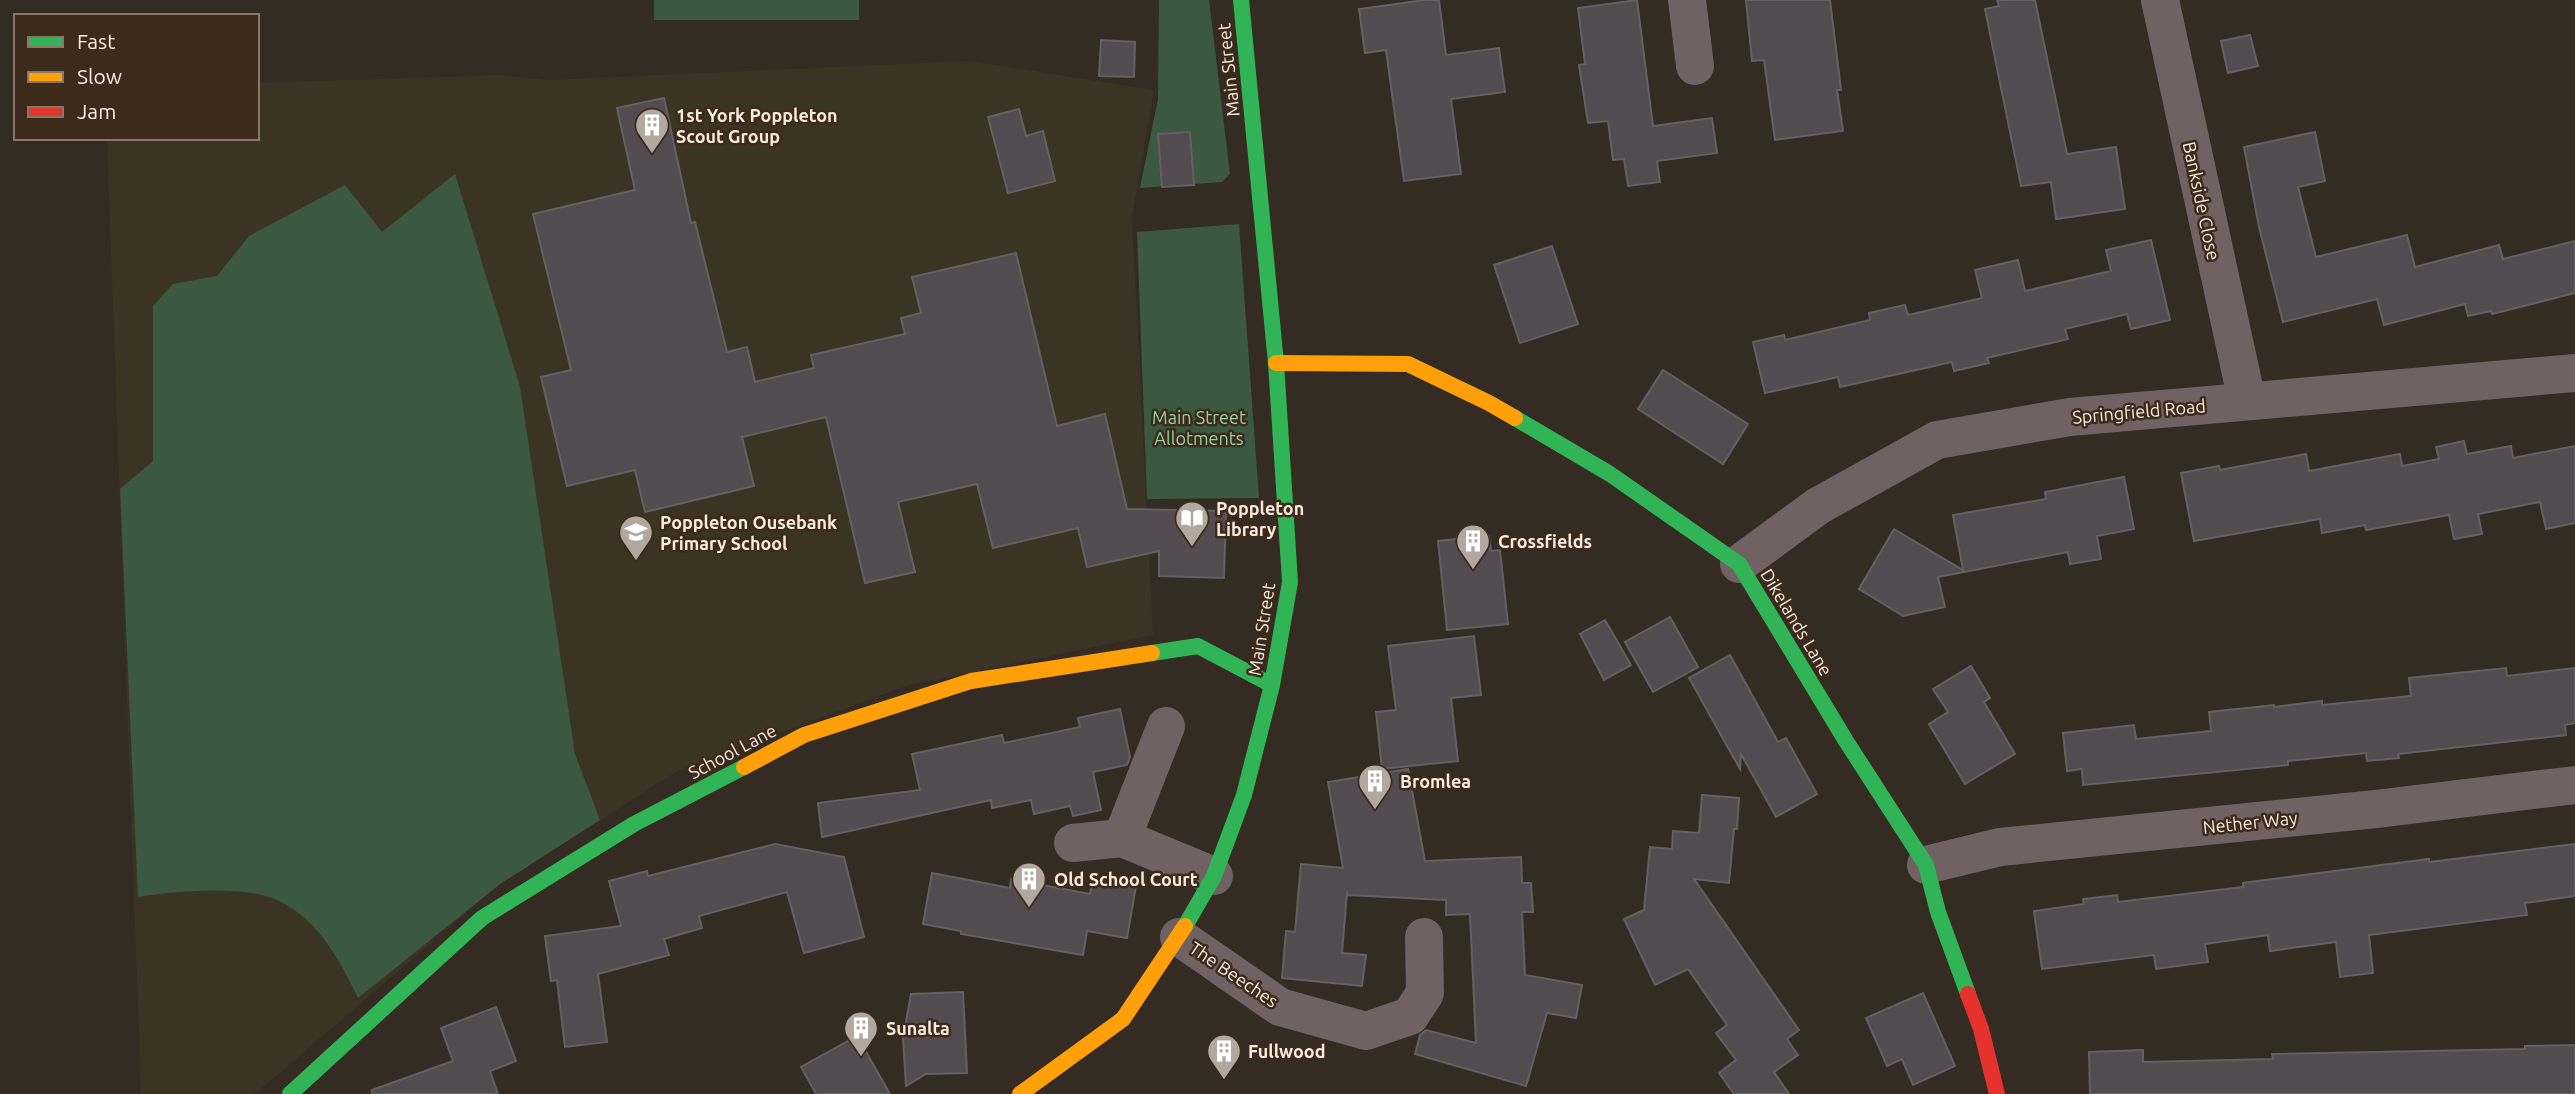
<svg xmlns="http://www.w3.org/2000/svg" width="2575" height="1094" font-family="Ubuntu,sans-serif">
<rect width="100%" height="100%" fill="#342b23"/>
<!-- education -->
<path fill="#3b3424" d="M 969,61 L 1154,90 L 1132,217 L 1153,635 L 909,685 L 679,770 L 500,884 L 255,1094 L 141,1094 L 107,138 L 257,138 L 257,83 L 498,75 L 546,80 Z"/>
<!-- green -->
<g fill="#3a5940">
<rect x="654" y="0" width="205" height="20"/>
<path d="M 1159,0 L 1209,0 L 1230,174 L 1222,182 L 1140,188 L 1158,99 Z"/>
<path d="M 455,174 L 520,387 L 575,754 L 600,820 L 500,884 L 358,998 C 340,960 317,918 277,900 C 244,885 174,891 138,897 L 120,489 L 153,461 L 153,306 L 173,284 L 217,276 L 249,236 L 345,185 L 382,232 Z"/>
<path d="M 1239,224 L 1259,498 L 1147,499 L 1137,232 Z"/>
</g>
<!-- building -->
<g fill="#534b4f" stroke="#665f61" stroke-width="2">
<path d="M 1425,0 L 1439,0 L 1446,55 L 1499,48 L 1505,92 L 1451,99 L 1461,174 L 1404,181 L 1386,50 L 1365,53 L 1359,9 Z"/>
<path d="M 1637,0 L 1653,126 L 1712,118 L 1717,153 L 1657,161 L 1660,182 L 1628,186 L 1624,159 L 1613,160 L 1608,121 L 1588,123 L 1579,65 L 1585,64 L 1578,8 Z"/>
<path d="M 1746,0 L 1830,0 L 1841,90 L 1837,90 L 1843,131 L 1775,140 L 1764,60 L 1752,61 Z"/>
<path d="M 1997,0 L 2035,0 L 2067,154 L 2116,147 L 2125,209 L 2056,219 L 2051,182 L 2021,186 L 1985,9 L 1999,6 Z"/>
<path d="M 2250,35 L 2258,66 L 2228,73 L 2221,41 Z"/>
<path d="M 1101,40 L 1135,42 L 1134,77 L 1099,76 Z"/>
<path d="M 664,98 L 691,223 L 695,222 L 727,352 L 747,347 L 755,382 L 814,368 L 811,355 L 905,334 L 901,318 L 921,313 L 912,277 L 1016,253 L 1057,426 L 1105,414 L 1127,509 L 1226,511 L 1224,578 L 1159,576 L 1159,551 L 1087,567 L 1078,528 L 993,548 L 977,484 L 898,502 L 915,572 L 865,583 L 826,417 L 742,437 L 754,486 L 645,512 L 635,470 L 567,486 L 541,377 L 571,370 L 533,214 L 635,190 L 617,108 Z"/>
<path d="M 1019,109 L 1026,136 L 1043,131 L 1055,181 L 1008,193 L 988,117 Z"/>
<path d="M 1190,132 L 1194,185 L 1162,187 L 1158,134 Z"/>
<path d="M 2315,132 L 2325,181 L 2298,187 L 2316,257 L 2407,235 L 2415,267 L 2499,245 L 2503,259 L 2575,241 L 2575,293 L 2492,314 L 2491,311 L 2468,316 L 2465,304 L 2384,325 L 2377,299 L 2283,322 L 2259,227 L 2244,147 Z"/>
<path d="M 2151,240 L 2170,320 L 2131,329 L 2127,314 L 2065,329 L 2068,339 L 1987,358 L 1989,363 L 1954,371 L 1952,362 L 1840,387 L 1838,377 L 1765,393 L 1753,342 L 1784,335 L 1785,340 L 1870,320 L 1869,313 L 1905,305 L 1908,315 L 1982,298 L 1975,270 L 2018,260 L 2025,291 L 2111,271 L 2106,250 Z"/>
<path d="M 1552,246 L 1578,324 L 1520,343 L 1494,265 Z"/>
<path d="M 1663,370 L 1748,424 L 1723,464 L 1638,409 Z"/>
<path d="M 2464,441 L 2467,454 L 2511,446 L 2513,458 L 2575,446 L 2575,523 L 2546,529 L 2540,502 L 2478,514 L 2482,534 L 2454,539 L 2449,515 L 2366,530 L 2365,525 L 2322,533 L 2320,519 L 2194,541 L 2181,473 L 2219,466 L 2220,470 L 2306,454 L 2309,471 L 2400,454 L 2402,466 L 2439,459 L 2436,447 Z"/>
<path d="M 2124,477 L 2134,529 L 2097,536 L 2101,559 L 2070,564 L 2068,552 L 1938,577 L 1945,607 L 1903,616 L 1859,589 L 1894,529 L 1963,570 L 1953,515 L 2046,499 L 2045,492 Z"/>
<path d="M 1489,536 L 1491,551 L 1500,550 L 1508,624 L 1447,630 L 1438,541 Z"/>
<path d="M 1670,617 L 1698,667 L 1653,692 L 1625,642 Z"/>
<path d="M 1605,620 L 1631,665 L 1604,680 L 1580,634 Z"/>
<path d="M 1474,636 L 1481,695 L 1451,698 L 1458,761 L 1382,769 L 1376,712 L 1396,710 L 1388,646 Z"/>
<path d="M 1730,655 L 1778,742 L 1786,738 L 1817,794 L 1776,817 L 1741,754 L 1740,769 L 1689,678 Z"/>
<path d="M 1971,666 L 1990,698 L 1984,702 L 2015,754 L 1965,784 L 1929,724 L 1948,712 L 1933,689 Z"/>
<path d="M 2506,668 L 2507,676 L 2575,668 L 2575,723 L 2565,725 L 2566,735 L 2398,754 L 2399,758 L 2367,761 L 2366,753 L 2288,761 L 2288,765 L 2083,785 L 2082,769 L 2067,771 L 2063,733 L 2134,725 L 2136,739 L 2211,731 L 2209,712 L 2274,705 L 2274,707 L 2322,701 L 2322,705 L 2411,696 L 2409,678 Z"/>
<path d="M 1120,709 L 1130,757 L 1127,765 L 1093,772 L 1101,810 L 1073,816 L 1070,806 L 1034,814 L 1031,800 L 992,808 L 991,800 L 822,837 L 818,803 L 920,790 L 912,754 L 1002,735 L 1004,743 L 1080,727 L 1078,718 Z"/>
<path d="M 1408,769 L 1425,861 L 1521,857 L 1522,883 L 1531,883 L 1533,912 L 1522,912 L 1525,975 L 1582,985 L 1576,1018 L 1547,1013 L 1526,1086 L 1415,1054 L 1420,1035 L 1426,1030 L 1476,1043 L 1470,914 L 1446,915 L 1446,900 L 1348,895 L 1347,893 L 1342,953 L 1366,955 L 1362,986 L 1282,978 L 1286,931 L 1295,932 L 1301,864 L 1343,868 L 1328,782 Z"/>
<path d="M 1702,795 L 1739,798 L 1737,829 L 1734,829 L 1729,883 L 1694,879 L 1799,1030 L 1787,1039 L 1798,1055 L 1774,1072 L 1789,1094 L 1734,1094 L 1719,1073 L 1736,1060 L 1716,1033 L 1727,1025 L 1688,969 L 1655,985 L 1624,919 L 1644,910 L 1650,847 L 1672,849 L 1673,831 L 1699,833 Z"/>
<path d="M 775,844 L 844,857 L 864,937 L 804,953 L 787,892 L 699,916 L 702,928 L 664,939 L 669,955 L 598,974 L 607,1042 L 565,1047 L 557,980 L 551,981 L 545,936 L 621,926 L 609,881 L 647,871 L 648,876 Z"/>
<path d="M 2575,844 L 2575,896 L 2525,903 L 2527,915 L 2369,935 L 2373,973 L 2340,977 L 2336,942 L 2270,951 L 2268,935 L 2205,944 L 2208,962 L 2156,969 L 2154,955 L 2042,969 L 2034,911 L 2084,904 L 2083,899 L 2117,895 L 2118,902 L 2243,887 L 2243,883 L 2350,869 L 2429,859 L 2429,862 Z"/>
<path d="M 932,873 L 1010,888 L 1011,879 L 1090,894 L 1093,878 L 1136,886 L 1127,938 L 1087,931 L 1083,955 L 961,934 L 961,931 L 923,924 Z"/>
<path d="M 963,992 L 967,1073 L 926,1074 L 906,1086 L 903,1038 L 911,994 Z"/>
<path d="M 1923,993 L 1955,1066 L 1913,1085 L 1902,1059 L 1887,1066 L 1866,1018 Z"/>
<path d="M 496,1007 L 516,1061 L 490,1071 L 498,1094 L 372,1094 L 372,1090 L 453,1061 L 441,1028 Z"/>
<path d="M 857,1036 L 890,1094 L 816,1094 L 801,1067 Z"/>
<path d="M 2575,1045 L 2575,1094 L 2090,1094 L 2089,1052 L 2143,1050 L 2143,1062 L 2273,1059 L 2272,1054 L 2525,1049 L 2525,1046 Z"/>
</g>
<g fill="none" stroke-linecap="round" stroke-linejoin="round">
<!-- street -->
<g stroke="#706263" stroke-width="38">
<path d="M 1687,0 L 1695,66"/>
<path d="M 2160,0 L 2247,401"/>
<path d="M 1739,564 L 1818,506 L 1937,440 L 2070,417 L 2575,373"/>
<path d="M 1166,726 L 1122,838 L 1214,876"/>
<path d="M 1073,843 L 1122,838"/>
<path d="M 1926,865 L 2000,847 L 2376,809 L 2575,785"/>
<path d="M 1179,937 L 1280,1007 L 1366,1031 L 1410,1016 L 1425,993 L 1424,937"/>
</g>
<!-- fast -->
<g stroke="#30b455" stroke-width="16">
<path d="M 1515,418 L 1610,474 L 1739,564 L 1846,741 L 1926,865 L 1938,912 L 1968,994"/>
<path d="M 1152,653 L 1198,646 L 1272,685"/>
<path d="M 1185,926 L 1214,876 L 1244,795 L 1272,685 L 1290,582 L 1276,363 L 1241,0"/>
<path d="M 290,1094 L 482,918 L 634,824 L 744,767"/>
</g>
<!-- slow -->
<g stroke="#ff9f0a" stroke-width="16">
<path d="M 1276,363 L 1408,364 L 1489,403 L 1515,418"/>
<path d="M 744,767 L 804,735 L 971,681 L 1152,653"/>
<path d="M 1020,1094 L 1123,1019 L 1185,926"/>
</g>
<!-- jam -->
<path stroke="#e5322d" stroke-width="16" d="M 1968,994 L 1981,1029 L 1997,1094"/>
</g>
<!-- icons -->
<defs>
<g id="building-pin" transform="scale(1.75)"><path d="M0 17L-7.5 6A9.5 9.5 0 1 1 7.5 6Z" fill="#b3a89f" stroke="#3c2a1b"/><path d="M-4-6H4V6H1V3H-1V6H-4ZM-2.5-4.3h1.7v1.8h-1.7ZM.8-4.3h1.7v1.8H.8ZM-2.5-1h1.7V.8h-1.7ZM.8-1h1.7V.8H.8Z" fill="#fff"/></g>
<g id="library-pin" transform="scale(1.75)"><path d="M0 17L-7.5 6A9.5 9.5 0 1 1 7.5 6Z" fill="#b3a89f" stroke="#3c2a1b"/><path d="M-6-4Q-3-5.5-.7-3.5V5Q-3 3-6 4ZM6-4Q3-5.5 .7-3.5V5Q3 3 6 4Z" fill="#fff"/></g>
<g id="school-pin" transform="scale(1.75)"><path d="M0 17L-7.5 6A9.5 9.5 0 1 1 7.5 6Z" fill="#b3a89f" stroke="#3c2a1b"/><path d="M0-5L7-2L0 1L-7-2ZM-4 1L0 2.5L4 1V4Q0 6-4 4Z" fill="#fff"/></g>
</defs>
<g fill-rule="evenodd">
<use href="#building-pin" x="652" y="125"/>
<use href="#library-pin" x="1192" y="518"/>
<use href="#school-pin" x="636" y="532"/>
<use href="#building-pin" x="1473" y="541"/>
<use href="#building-pin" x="1375" y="781"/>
<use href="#building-pin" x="1029" y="879"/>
<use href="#building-pin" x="861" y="1028"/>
<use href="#building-pin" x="1224" y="1051"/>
</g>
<g text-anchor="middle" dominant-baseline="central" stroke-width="5" stroke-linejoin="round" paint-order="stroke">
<!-- street labels -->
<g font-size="18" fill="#f8ece2" stroke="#3c2a1b">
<text transform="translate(1228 70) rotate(-96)">Main Street</text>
<text transform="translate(2202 201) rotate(78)">Bankside Close</text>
<text transform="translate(2139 411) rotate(-5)">Springfield Road</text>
<text transform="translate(1797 622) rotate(59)">Dikelands Lane</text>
<text transform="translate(1261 629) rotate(-81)">Main Street</text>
<text transform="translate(732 751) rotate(-28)">School Lane</text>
<text transform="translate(2250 822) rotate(-6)">Nether Way</text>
<text transform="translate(1234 974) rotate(34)">The Beeches</text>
</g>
<!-- poi labels -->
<g font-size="18" font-weight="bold" fill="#f8ece2" stroke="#3c2a1b" text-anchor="start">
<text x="676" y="115">1st York Poppleton<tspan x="676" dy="21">Scout Group</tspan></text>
<text x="1216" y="508">Poppleton<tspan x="1216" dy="21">Library</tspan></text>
<text x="660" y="522">Poppleton Ousebank<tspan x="660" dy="21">Primary School</tspan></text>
<text x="1498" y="541">Crossfields</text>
<text x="1400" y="781">Bromlea</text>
<text x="1054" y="879">Old School Court</text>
<text x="886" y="1028">Sunalta</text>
<text x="1248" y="1051">Fullwood</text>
</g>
<!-- park labels -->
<g font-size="18" fill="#92d3a1" stroke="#3c2a1b">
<text x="1199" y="417">Main Street<tspan x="1199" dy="21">Allotments</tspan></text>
</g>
</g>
<!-- legend -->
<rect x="14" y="14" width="245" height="126" fill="#3c2a1b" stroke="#87786b" stroke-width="2"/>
<rect x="28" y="37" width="35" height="10" fill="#30b455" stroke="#87786b" stroke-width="2"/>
<text x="77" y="49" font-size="21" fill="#f8ece2">Fast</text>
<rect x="28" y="72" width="35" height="10" fill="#ff9f0a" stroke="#87786b" stroke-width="2"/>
<text x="77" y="84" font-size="21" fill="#f8ece2">Slow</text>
<rect x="28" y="107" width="35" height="10" fill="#e5322d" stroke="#87786b" stroke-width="2"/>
<text x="77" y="119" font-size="21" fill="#f8ece2">Jam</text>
</svg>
